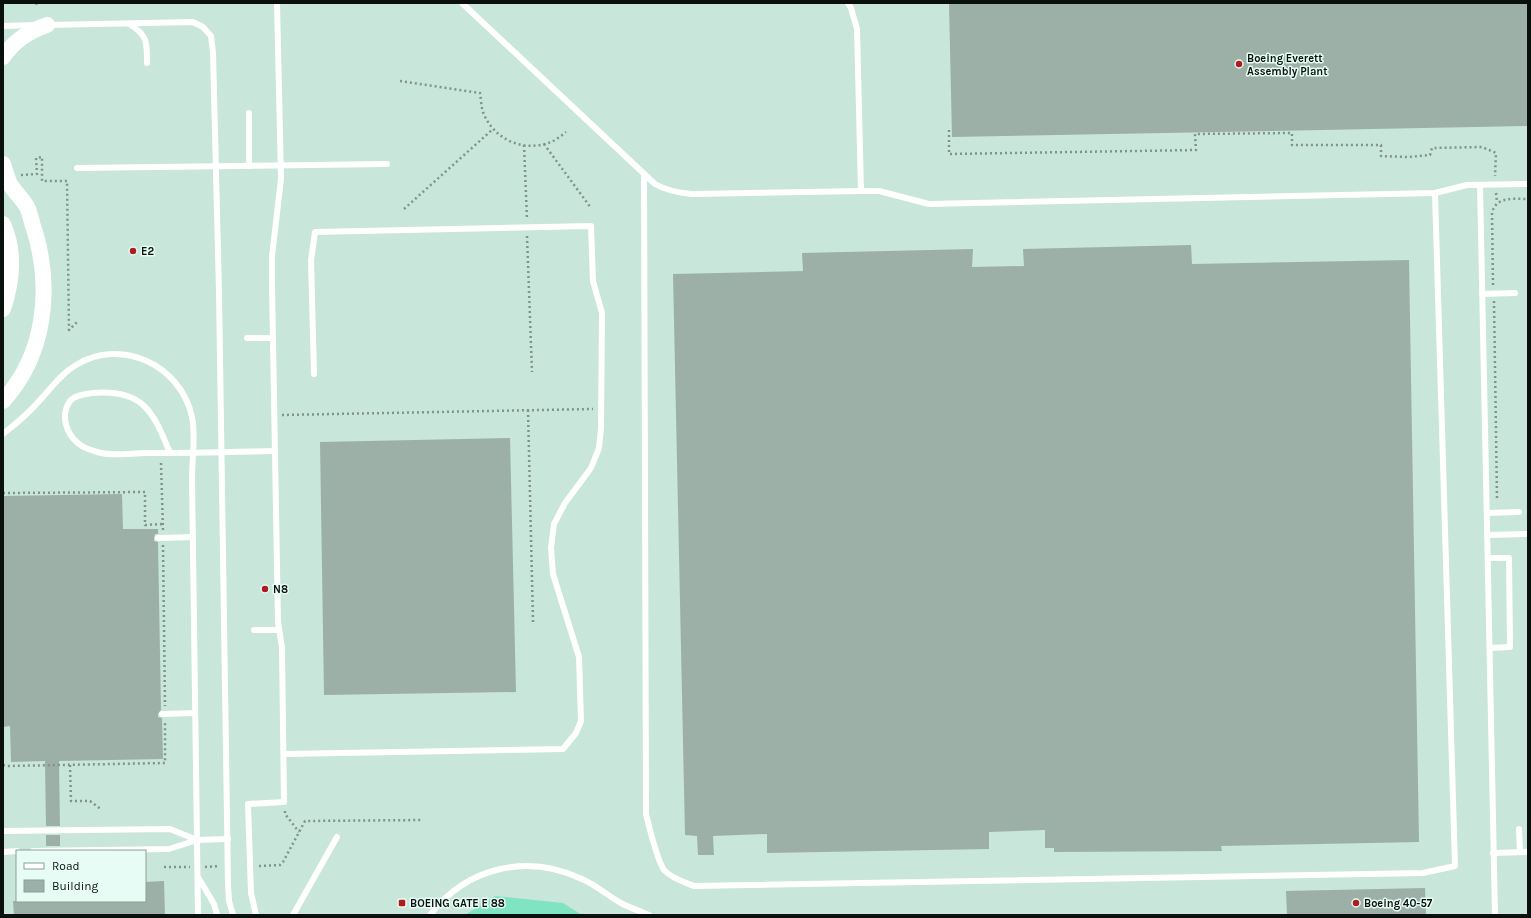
<svg xmlns="http://www.w3.org/2000/svg" width="1531" height="918" font-family="Karla,sans-serif">
<rect width="100%" height="100%" fill="#d9efe6"/>
<!-- built -->
<path fill="#c8e6da" fill-rule="evenodd" d="M 3,3 L 1528,3 L 1528,915 L 3,915 ZM 17,851 L 145,851 L 145,901 L 17,901 Z"/>
<!-- green -->
<path fill="#80e4c2" d="M 495,896 L 563,903 L 582,915 L 465,915 Z"/>
<!-- building -->
<g fill="#9cb0a8">
<path d="M 949,3 L 1528,3 L 1528,126 L 952,137 Z"/>
<path d="M 1191,245 L 1192,264 L 1409,260 L 1419,842 L 1221,846 L 1222,851 L 1054,852 L 1054,848 L 1045,848 L 1045,830 L 989,832 L 989,849 L 767,853 L 767,834 L 713,836 L 714,855 L 698,855 L 697,836 L 685,835 L 673,274 L 803,271 L 802,253 L 973,249 L 972,267 L 1024,266 L 1023,249 Z"/>
<path d="M 510,438 L 516,692 L 324,695 L 320,442 Z"/>
<path d="M 122,494 L 123,529 L 158,529 L 158,534 L 155,534 L 154,538 L 154,541 L 158,542 L 161,710 L 158,714 L 158,717 L 162,718 L 163,759 L 59,761 L 60,826 L 46,826 L 45,761 L 11,762 L 10,726 L 3,727 L 3,496 Z"/>
<rect x="46" y="835" width="14" height="11"/>
<path d="M 164,881 L 165,915 L 14,915 L 13,901 L 145,901 L 145,882 Z"/>
<path d="M 1425,888 L 1426,915 L 1287,915 L 1286,891 Z"/>
</g>
<g fill="none" stroke-linecap="round" stroke-linejoin="round">
<!-- path -->
<g stroke="#82928c" stroke-width="2.5" stroke-dasharray="2 3" stroke-linecap="butt">
<path d="M 36,3 L 38,7"/>
<path d="M 400,81 L 480,93 C 481,99 481,106 483,112 C 493,139 523,153 551,142 C 556,140 561,136 566,132"/>
<path d="M 949,130 L 949,154 L 1196,150 L 1195,134 L 1292,133 L 1292,145 L 1381,145 L 1381,156 L 1408,157 L 1430,155 L 1432,148 L 1482,147 L 1496,153 L 1495,176"/>
<path d="M 544,144 L 591,208"/>
<path d="M 524,145 L 527,219"/>
<path d="M 21,175 L 37,174 L 36,158 L 42,157 L 42,181 L 67,181 L 69,330 L 78,321"/>
<path d="M 1496,193 L 1497,202"/>
<path d="M 404,209 L 493,129"/>
<path d="M 527,236 L 532,372"/>
<path d="M 1493,285 L 1492,213 C 1496,196 1513,199 1528,199"/>
<path d="M 1494,301 L 1497,498"/>
<path d="M 528,410 L 533,622"/>
<path d="M 282,415 L 593,409"/>
<path d="M 161,463 L 163,530"/>
<path d="M 3,493 L 145,492 L 145,525 L 163,524"/>
<path d="M 163,545 L 165,706"/>
<path d="M 3,765 L 7,766 L 165,763 L 165,721"/>
<path d="M 70,765 L 71,801 L 90,801 L 102,810"/>
<path d="M 285,811 L 285,814 L 299,832"/>
<path d="M 259,866 L 280,865 L 283,862 L 305,821 L 423,820"/>
<path d="M 164,867 L 190,867"/>
<path d="M 205,867 L 220,866"/>
</g>
<!-- service -->
<g stroke="#fff" stroke-width="6">
<path d="M 462,3 L 655,184 C 667,191 679,193 693,194 L 861,191 L 879,191 L 929,204 L 1435,193 L 1467,185 L 1528,184"/>
<path d="M 848,3 L 851,8 L 857,29 L 861,191"/>
<path d="M 129,24 C 148,35 147,43 147,63"/>
<path d="M 48,25 L 193,22 L 203,27 L 211,36 L 213,53 L 219,292 L 228,884 L 229,901 L 233,915"/>
<path d="M 3,26 L 35,25"/>
<path d="M 249,113 L 249,166"/>
<path d="M 77,168 L 387,164"/>
<path d="M 644,174 L 646,814 C 649,826 658,864 665,871 C 673,879 684,882 694,886 L 1423,873 L 1455,866 L 1435,193"/>
<path d="M 1480,185 L 1495,915"/>
<path d="M 1482,294 L 1515,293"/>
<path d="M 247,338 L 273,338"/>
<path d="M 3,434 C 17,423 30,412 41,399 C 52,387 62,373 76,365 C 121,337 181,365 192,417 C 196,436 192,458 192,478 L 198,915"/>
<path d="M 170,453 C 153,411 143,389 93,393 C 85,394 75,395 70,401 C 60,415 66,434 79,444 C 85,449 94,451 101,453 C 114,456 133,453 147,453 C 189,453 232,452 274,451"/>
<path d="M 1487,513 L 1519,512"/>
<path d="M 1487,535 L 1528,534"/>
<path d="M 158,538 L 193,537"/>
<path d="M 1488,558 L 1509,558 L 1510,647 L 1490,648"/>
<path d="M 254,630 L 279,630"/>
<path d="M 162,714 L 195,713"/>
<path d="M 284,754 L 563,749 L 576,733 L 581,721 L 579,657 L 553,574 L 551,548 L 554,524 L 565,503 L 591,468 L 599,448 L 601,428 L 602,313 L 593,281 L 591,226 L 315,232 L 311,260 L 314,374"/>
<path d="M 1519,829 L 1520,852"/>
<path d="M 3,831 L 170,829 L 197,840"/>
<path d="M 33,851 L 169,849 L 197,840 L 228,839"/>
<path d="M 3,852 L 17,851"/>
<path d="M 1493,853 L 1528,852"/>
<path d="M 198,877 L 214,904 L 217,915"/>
<path d="M 256,915 L 251,893 L 248,804 L 284,802 L 282,648 L 278,622 L 272,285 L 272,256 L 281,179 L 277,3"/>
<path d="M 293,915 L 337,837"/>
<path d="M 430,915 C 467,867 527,853 582,879 C 596,885 608,896 621,903 C 630,908 640,911 649,915"/>
</g>
<!-- tertiary -->
<g stroke="#fff" stroke-width="16">
<path d="M 3,57 C 14,41 29,31 47,25"/>
<path d="M 3,164 C 5,170 7,178 10,184 C 15,193 24,200 28,209 C 31,216 32,225 35,232 C 52,290 45,355 3,401"/>
<path d="M 3,224 C 15,251 12,282 3,309"/>
</g>
</g>
<!-- markers -->
<g fill="#ae1c1f" stroke="#e7fcf4" stroke-width="1.5">
<circle cx="1239" cy="64" r="4"/>
<circle cx="133" cy="251" r="4"/>
<circle cx="265" cy="589" r="4"/>
<rect x="398" y="899" width="8" height="8" rx="2"/>
<circle cx="1356" cy="903" r="4"/>
</g>
<g text-anchor="middle" dominant-baseline="central" stroke-width="3" stroke-linejoin="round" paint-order="stroke">
<!-- poi labels -->
<g font-size="11" font-weight="bold" fill="#09100e" stroke="#e7fcf4" text-anchor="start">
<text x="1247" y="58">Boeing Everett<tspan x="1247" dy="13">Assembly Plant</tspan></text>
<text x="141" y="251">E2</text>
<text x="273" y="589">N8</text>
<text x="410" y="903">BOEING GATE E 88</text>
<text x="1364" y="903">Boeing 40-57</text>
</g>
</g>
<!-- border -->
<rect width="1531" height="918" fill="none" stroke="#09100e" stroke-width="8"/>
<!-- legend -->
<rect x="16" y="850" width="130" height="52" fill="#e7fcf4" stroke="#8e9e98"/>
<rect x="24" y="863" width="20" height="6" fill="#ffffff" stroke="#8e9e98"/>
<text x="52" y="870" font-size="12" fill="#09100e">Road</text>
<rect x="24" y="880" width="20" height="12" fill="#9cb0a8" stroke="#8e9e98"/>
<text x="52" y="890" font-size="12" fill="#09100e">Building</text>
</svg>
